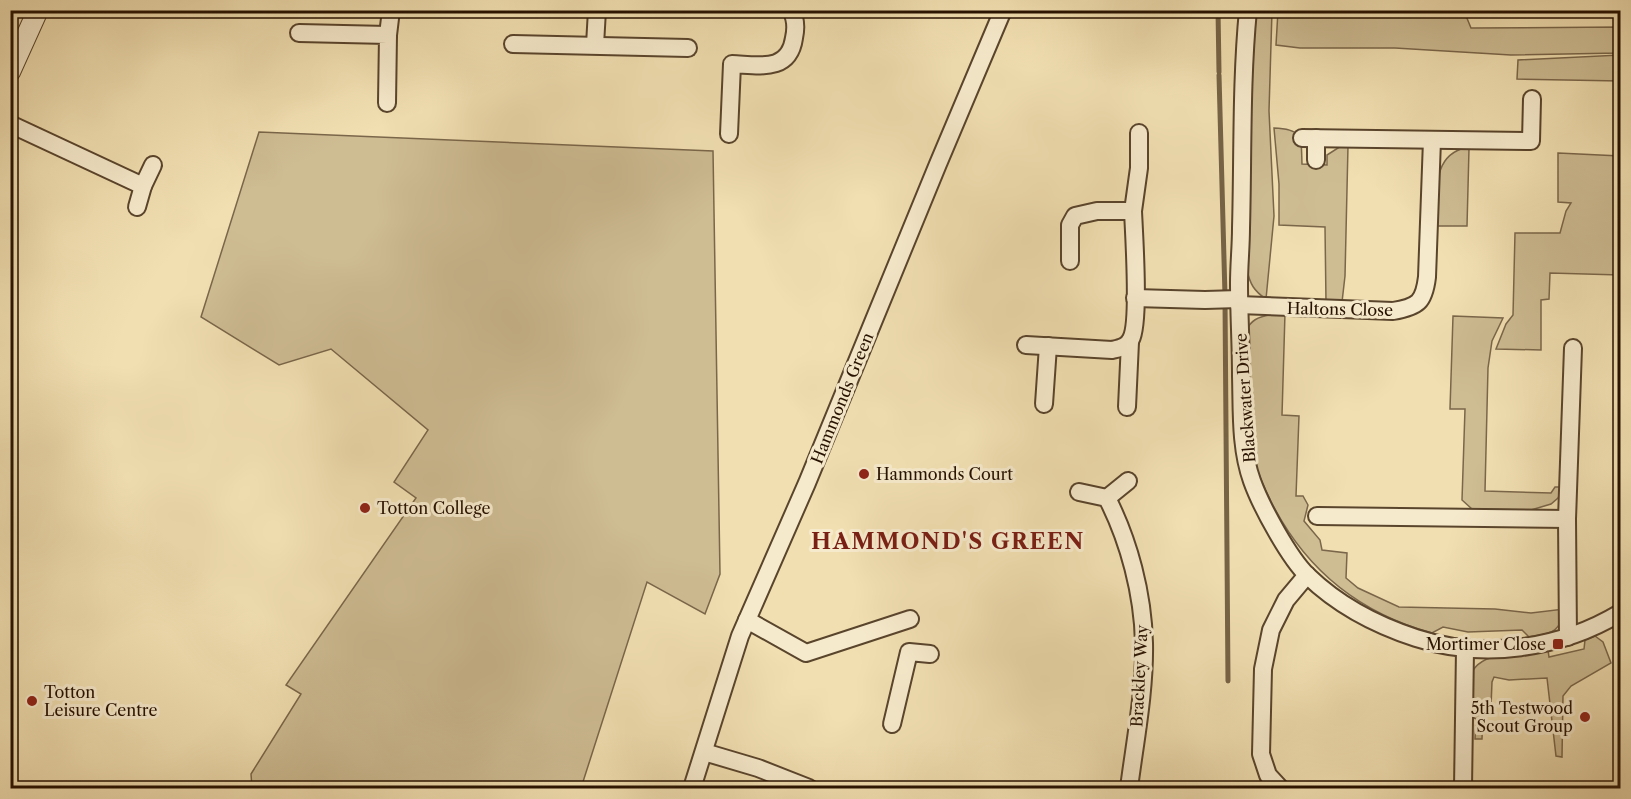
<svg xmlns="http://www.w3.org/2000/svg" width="1631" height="799" font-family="'Libre Caslon Text',serif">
<rect width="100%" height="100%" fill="#f1dfb1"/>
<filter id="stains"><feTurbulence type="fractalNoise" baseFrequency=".00333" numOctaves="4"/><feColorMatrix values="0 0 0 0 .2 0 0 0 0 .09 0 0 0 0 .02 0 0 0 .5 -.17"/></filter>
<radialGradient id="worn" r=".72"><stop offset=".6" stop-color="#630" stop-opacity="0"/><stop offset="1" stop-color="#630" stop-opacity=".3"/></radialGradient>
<!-- green -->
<g fill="#cebc93" stroke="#7a664a" stroke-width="1.5">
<path d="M 1312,10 L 1464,11 L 1471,28 L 1620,27 L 1620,53 L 1511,55 L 1395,48 L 1300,48 L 1276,45 L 1278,11 L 1306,11 L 1306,12 Z"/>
<path d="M 1253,11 L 1272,11 L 1269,111 L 1274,216 L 1266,299 C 1254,291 1250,284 1247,270 Z"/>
<path d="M 1620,55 L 1620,81 L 1517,79 L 1518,60 Z"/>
<path d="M 1274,128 C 1304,129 1301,138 1302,164 L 1327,165 L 1327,155 L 1341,146 L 1348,146 L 1345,276 L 1342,302 L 1326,302 L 1325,227 L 1279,225 L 1279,184 Z"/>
<path d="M 259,132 L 713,151 L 720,574 L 705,614 L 647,582 L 581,788 L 252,788 L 251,774 L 301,694 L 286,685 L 416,498 L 394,482 L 428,430 L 331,349 L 279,365 L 201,317 Z"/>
<path d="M 1461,149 L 1469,149 L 1467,226 L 1437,226 C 1438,199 1430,160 1461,149 Z"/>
<path d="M 1558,153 L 1620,156 L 1620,275 L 1550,273 L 1549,299 L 1541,300 L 1541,350 L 1496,349 L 1506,324 L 1513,315 L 1515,233 L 1560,233 L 1566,211 L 1571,203 L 1558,202 Z"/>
<path d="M 1285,313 L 1282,415 L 1299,416 L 1296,496 L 1303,496 L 1308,505 L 1304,521 L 1320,540 L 1322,550 L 1347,553 L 1346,578 L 1358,588 L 1399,607 L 1495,609 L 1531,613 L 1564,609 C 1560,634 1551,633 1529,637 L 1522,630 L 1468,632 L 1443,627 L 1432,633 C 1341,608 1283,547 1253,458 L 1257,453 C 1254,426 1250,400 1250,373 C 1250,367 1246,366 1245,360 C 1243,356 1244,350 1244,346 C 1244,318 1260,315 1285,313 Z"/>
<path d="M 1453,316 L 1503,318 L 1492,341 L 1488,368 L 1485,491 L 1551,493 L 1555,487 L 1563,487 L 1558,498 L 1551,504 L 1531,510 L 1472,509 L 1462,500 L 1465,409 L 1450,409 Z"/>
<path d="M 1595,636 L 1603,642 L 1611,663 L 1571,686 L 1563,696 L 1562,757 L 1556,756 L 1547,678 L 1509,680 L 1494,677 L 1492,682 L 1491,707 L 1483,707 L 1482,739 L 1475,739 L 1476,719 L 1469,715 C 1469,703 1467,688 1470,677 C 1477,650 1525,652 1548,650 L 1549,657 L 1584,649 L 1585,640 Z"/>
</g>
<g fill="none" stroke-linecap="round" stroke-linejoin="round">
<!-- stream -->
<g stroke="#766346" stroke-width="5">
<path d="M 1218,10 L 1219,72"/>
<path d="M 1219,75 L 1225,296"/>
<path d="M 1225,301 L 1228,681"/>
</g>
<!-- minor casing -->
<g stroke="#59442c" stroke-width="20">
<g id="minor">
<path d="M 1248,10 C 1241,82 1243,156 1241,228 C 1241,246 1239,265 1239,283 C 1239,314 1241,345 1241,376 C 1242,410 1240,448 1252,481 C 1261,506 1289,558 1308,576 C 1338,605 1376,625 1416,638 C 1483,660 1560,649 1620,613"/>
<path d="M 299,33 L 388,35 L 387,103"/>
<path d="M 388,35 L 391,10"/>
<path d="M 513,44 L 688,48"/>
<path d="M 595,45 L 597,10"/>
<path d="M 10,124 L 143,186"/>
<path d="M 729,134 L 732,64 C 758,65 789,73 794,38 C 796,29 796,19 791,10"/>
<path d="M 1302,138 L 1531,141 L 1532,99"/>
<path d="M 1316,160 L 1316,138"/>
<path d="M 137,207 L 143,186 L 153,165"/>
<path d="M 1133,211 L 1139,168 L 1139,133"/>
<path d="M 1135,298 L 1205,300 L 1239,299"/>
<path d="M 1239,305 L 1393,311 C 1418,307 1424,302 1427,277 L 1432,140"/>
<path d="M 1026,345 L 1112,350 C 1120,348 1127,347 1131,339 C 1140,323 1134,234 1133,211 L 1097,211 L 1075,216 L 1070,225 L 1070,261"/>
<path d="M 1044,404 L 1048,346"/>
<path d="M 1127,407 L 1130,342"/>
<path d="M 1079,492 L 1107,498 C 1129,541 1143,594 1144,643 C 1145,691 1135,741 1129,788"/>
<path d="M 1107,498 L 1128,481"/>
<path d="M 1317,516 L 1567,519"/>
<path d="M 747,620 L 806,653 L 910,619"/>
<path d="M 1568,637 L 1567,519 L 1573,348"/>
<path d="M 892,724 L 909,652 L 930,654"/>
<path d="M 704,752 L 758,768 L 809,788"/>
<path d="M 692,788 L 740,636 L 807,483 L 938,164 L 1003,10"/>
<path d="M 1280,788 L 1268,775 L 1261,754 L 1263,669 L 1271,630 L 1286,600 L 1307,575"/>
<path d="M 1463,788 L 1465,649"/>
</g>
</g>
<!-- tertiary casing -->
<g stroke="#59442c" stroke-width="22">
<path id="tertiary" d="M 10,72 L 38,10"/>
</g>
<!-- minor -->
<use href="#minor" stroke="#f6eacc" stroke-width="16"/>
<!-- tertiary -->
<use href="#tertiary" stroke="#f6eacc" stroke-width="20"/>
</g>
<!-- markers -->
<g fill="#8f2418" stroke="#f6eacc" stroke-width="2">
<circle cx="864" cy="474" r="6"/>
<circle cx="365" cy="508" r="6"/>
<rect x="1552" y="638" width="12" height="12" rx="3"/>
<circle cx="32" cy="701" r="6"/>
<circle cx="1585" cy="717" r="6"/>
</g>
<g text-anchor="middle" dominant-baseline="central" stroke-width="6" stroke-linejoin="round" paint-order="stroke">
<!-- street labels -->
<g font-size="16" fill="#261100" stroke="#f6eacc">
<text transform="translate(1340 309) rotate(1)">Haltons Close</text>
<text transform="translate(842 398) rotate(-68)">Hammonds Green</text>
<text transform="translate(1245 398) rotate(-94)">Blackwater Drive</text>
<text transform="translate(1139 676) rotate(-87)">Brackley Way</text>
</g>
<!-- poi labels -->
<g font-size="16" fill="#261100" stroke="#f6eacc" text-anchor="start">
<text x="876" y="474">Hammonds Court</text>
<text x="377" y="508">Totton College</text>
<text x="1546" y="644" text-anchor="end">Mortimer Close</text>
<text x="44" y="692">Totton<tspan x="44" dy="18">Leisure Centre</tspan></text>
<text x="1573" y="708" text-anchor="end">5th Testwood<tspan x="1573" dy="18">Scout Group</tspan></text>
</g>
<!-- district labels -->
<g font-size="22" font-weight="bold" letter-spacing="1.5" fill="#7a1f14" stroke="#f6eacc">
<text x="948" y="541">HAMMOND'S GREEN</text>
</g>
</g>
<!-- margin -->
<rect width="1631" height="799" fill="none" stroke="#f1dfb1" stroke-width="36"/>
<rect x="12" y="12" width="1607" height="775" fill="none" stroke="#261100" stroke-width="3"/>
<rect x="18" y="18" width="1595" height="763" fill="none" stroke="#261100" stroke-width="1.5"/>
<rect width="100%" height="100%" filter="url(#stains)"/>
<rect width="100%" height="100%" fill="url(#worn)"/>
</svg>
